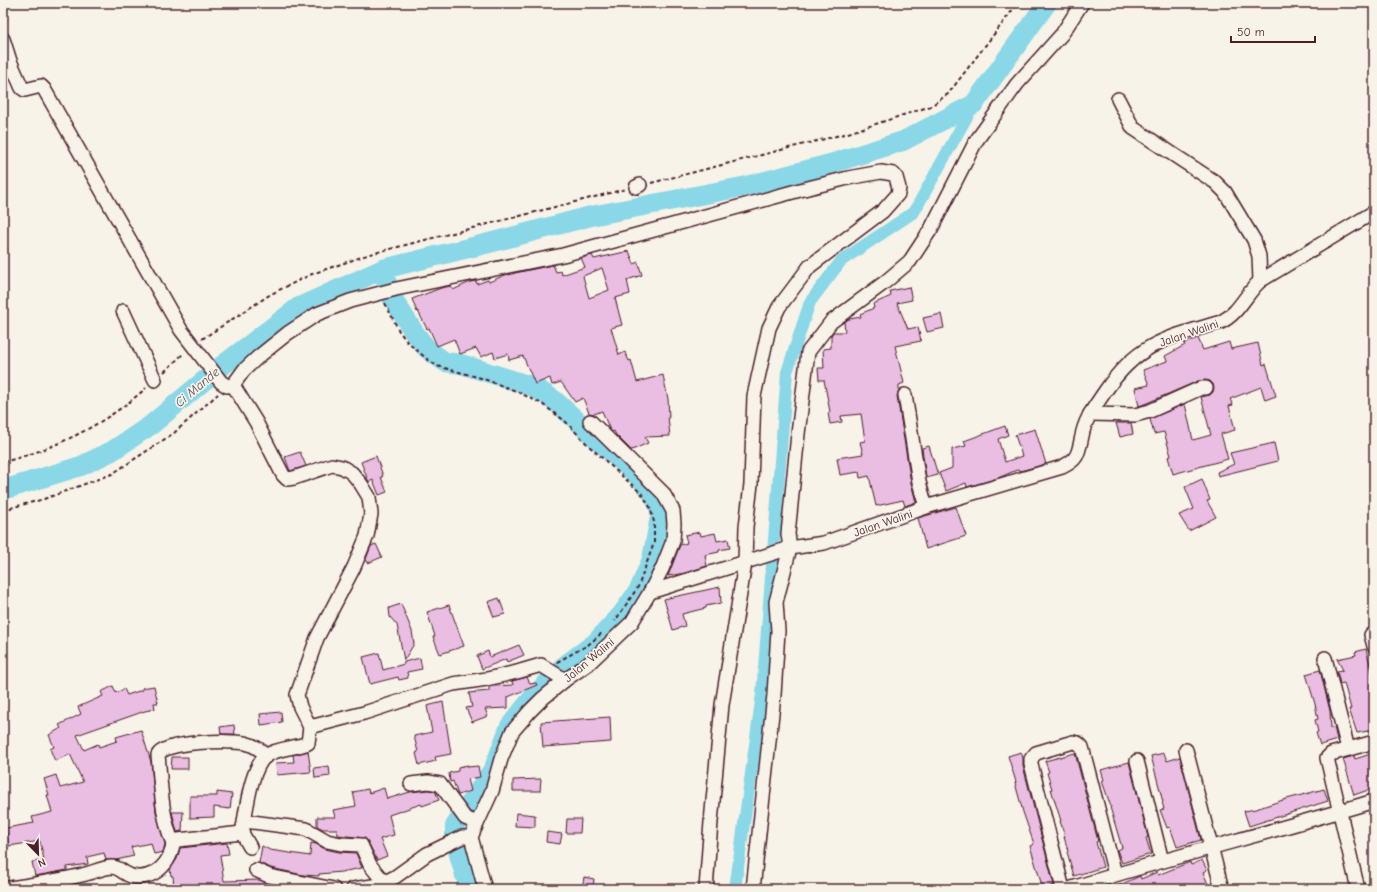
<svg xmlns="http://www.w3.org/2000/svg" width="1377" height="892" font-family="'Comic Neue',sans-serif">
<rect width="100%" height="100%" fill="#f7f3e8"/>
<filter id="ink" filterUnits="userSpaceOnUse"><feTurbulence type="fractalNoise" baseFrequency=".025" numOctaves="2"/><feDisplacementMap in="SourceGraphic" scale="8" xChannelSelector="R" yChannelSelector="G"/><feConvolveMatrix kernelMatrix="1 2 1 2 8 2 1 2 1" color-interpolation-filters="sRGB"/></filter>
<g filter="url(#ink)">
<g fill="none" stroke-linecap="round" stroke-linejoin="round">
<!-- canal -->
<path stroke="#89d7e7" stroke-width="12" d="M 735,889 L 762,694 L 787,372 L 810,302 L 841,261 L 914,212 L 974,104"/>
<!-- river -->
<g stroke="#89d7e7" stroke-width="20">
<path d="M 3,490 L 81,466 L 112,451 L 151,425 L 223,365 L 299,307 L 383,269"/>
<path d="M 469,889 L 455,840 L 455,826 L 494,768 L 510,726 L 534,696 L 564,666 L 595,643 L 622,614 L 639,590 L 652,559 L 661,512 L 653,494 L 639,477 L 554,400 L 534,387 L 461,364 L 445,362 L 427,349 L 414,332 L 390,294 L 383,269 L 489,243 L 591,216 L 747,186 L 830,164 L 903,141 L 974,104 L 1047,3"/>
</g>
</g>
<!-- building -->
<g fill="#eabde2" stroke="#4a1f2b" fill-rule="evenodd">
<path d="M 629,251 L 634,264 L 638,262 L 642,275 L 627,280 L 630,294 L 615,298 L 622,325 L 611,328 L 619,355 L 625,352 L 629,361 L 631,360 L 637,382 L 663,375 L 668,399 L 669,417 L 668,417 L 670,436 L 645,437 L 648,443 L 632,450 L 631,450 L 616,435 L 614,431 L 612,432 L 609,428 L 602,411 L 594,414 L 589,413 L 583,398 L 575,402 L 561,382 L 552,385 L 550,378 L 535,384 L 523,356 L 509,360 L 508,354 L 495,358 L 493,352 L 481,357 L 476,348 L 460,354 L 454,339 L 437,346 L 429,328 L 427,329 L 418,311 L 417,312 L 412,299 L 441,288 L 451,286 L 453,290 L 470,282 L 476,281 L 477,284 L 488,280 L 489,282 L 505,275 L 509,274 L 509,275 L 515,273 L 553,265 L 556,272 L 561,271 L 562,275 L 585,267 L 581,258 L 592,255 L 594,259 ZM 602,268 L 609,290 L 589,298 L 583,276 Z"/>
<path d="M 909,287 L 912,300 L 897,303 L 908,329 L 918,327 L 921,341 L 895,346 L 904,383 L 899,385 L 899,389 L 897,396 L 911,483 L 916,502 L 905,506 L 903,500 L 876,506 L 869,476 L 860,478 L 859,472 L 840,475 L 837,458 L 863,454 L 860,442 L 865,441 L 861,414 L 841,416 L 842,422 L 830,424 L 828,413 L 830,412 L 824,380 L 819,380 L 818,368 L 824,368 L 823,349 L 831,348 L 831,336 L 833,332 L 845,332 L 844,322 L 849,319 L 861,317 L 860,314 L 874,308 L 873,304 L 891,296 L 890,291 Z"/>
<path d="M 941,314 L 944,328 L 927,332 L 923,318 Z"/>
<path d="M 1198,338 L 1203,350 L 1229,342 L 1231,349 L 1258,343 L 1263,365 L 1266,364 L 1276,396 L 1265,400 L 1261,387 L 1230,399 L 1233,405 L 1229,406 L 1235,430 L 1221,434 L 1228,459 L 1173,474 L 1168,457 L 1171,456 L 1164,432 L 1154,434 L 1150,419 L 1185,404 L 1193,440 L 1211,435 L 1201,397 L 1210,395 L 1213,392 L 1214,388 L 1213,384 L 1210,381 L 1206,380 L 1198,381 L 1147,403 L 1139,406 L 1135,388 L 1149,385 L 1143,370 L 1167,361 L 1165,356 L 1185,345 L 1184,343 Z"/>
<path d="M 1116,423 L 1131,423 L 1133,434 L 1120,437 Z"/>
<path d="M 1005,426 L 1008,435 L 998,439 L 1005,462 L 1022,456 L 1015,435 L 1035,429 L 1046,464 L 1020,471 L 1019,469 L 998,478 L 967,487 L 966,483 L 946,491 L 939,473 L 952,468 L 952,449 L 966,446 L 964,441 Z"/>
<path d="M 1274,443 L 1278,461 L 1218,476 L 1217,472 L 1234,464 L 1230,453 Z"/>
<path d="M 929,446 L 938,475 L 926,478 L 922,448 Z"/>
<path d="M 300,452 L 306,466 L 290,471 L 285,457 Z"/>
<path d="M 376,456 L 383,476 L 381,477 L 387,492 L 379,495 L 373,480 L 369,482 L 368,480 L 361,462 Z"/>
<path d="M 1202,479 L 1210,500 L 1207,501 L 1216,517 L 1189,531 L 1179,515 L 1194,509 L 1185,487 Z"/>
<path d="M 956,507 L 966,536 L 926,549 L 918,518 Z"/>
<path d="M 700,532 L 701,536 L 715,533 L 717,541 L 728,539 L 730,548 L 719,550 L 719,552 L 705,555 L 707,566 L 685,573 L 668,576 L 680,545 L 687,543 L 685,535 Z"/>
<path d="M 376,544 L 382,557 L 368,563 L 366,559 L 371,546 Z"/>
<path d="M 720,587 L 721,603 L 706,606 L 706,608 L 682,614 L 685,626 L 673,630 L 664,599 Z"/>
<path d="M 499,598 L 505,614 L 494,617 L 488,602 Z"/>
<path d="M 401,604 L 412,631 L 414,644 L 404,660 L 397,625 L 390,617 L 389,608 Z"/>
<path d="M 449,605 L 464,646 L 440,654 L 433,637 L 435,636 L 427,612 Z"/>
<path d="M 519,645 L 524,655 L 507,662 L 506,659 L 482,669 L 477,656 L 488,651 L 490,657 Z"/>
<path d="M 1366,649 L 1374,680 L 1374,730 L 1357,733 L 1349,709 L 1351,709 L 1344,683 L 1340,684 L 1337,671 L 1343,670 L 1337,659 L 1356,655 L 1355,652 Z"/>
<path d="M 379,653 L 383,670 L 404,664 L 404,662 L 420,658 L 422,669 L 407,672 L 408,678 L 399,680 L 398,677 L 370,684 L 363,657 Z"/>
<path d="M 1320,670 L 1330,711 L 1331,729 L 1334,727 L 1337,740 L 1320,745 L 1316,733 L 1318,732 L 1315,720 L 1318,719 L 1315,704 L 1306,674 Z"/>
<path d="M 527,677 L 530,684 L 536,683 L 537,685 L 508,697 L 508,708 L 485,709 L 488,716 L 472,722 L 466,708 L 472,707 L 469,693 L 489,691 L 489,687 L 494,686 L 513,685 L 512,681 Z"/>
<path d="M 113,686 L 116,693 L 124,689 L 127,695 L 142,690 L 142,688 L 154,686 L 158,703 L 154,703 L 155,709 L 145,711 L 77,735 L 84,750 L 98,744 L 99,747 L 117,741 L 116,737 L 141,730 L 151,762 L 156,812 L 165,844 L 163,852 L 154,854 L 151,843 L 131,847 L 134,856 L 116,860 L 106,860 L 104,853 L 87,857 L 88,864 L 67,867 L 67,870 L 35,876 L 32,862 L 44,860 L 40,841 L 9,846 L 6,828 L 34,823 L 32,817 L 52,812 L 47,795 L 49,795 L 44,779 L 56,775 L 60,788 L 83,782 L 70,754 L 55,761 L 50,749 L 54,747 L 49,735 L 61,728 L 59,725 L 81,714 L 78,707 L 103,696 L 101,692 Z"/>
<path d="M 443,702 L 451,754 L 435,757 L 436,761 L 419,765 L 416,753 L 418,752 L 414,736 L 432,732 L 427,706 Z"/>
<path d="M 281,712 L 282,722 L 261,725 L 260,714 Z"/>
<path d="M 610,717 L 611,742 L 543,747 L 541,722 Z"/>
<path d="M 234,725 L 235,734 L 221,734 L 220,727 Z"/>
<path d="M 308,751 L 311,772 L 277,775 L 276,763 L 294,762 L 293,755 Z"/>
<path d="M 1021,752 L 1023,758 L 1023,766 L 1054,885 L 1043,889 L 1030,846 L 1034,844 L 1023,812 L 1015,783 L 1016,782 L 1008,756 Z"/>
<path d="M 1075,753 L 1098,841 L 1096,842 L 1103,867 L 1074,876 L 1067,852 L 1068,851 L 1064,837 L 1065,837 L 1060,821 L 1061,821 L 1051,789 L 1052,789 L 1047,773 L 1049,772 L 1045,761 Z"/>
<path d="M 1164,753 L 1167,761 L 1180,757 L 1201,840 L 1177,847 L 1170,827 L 1167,828 L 1160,810 L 1164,809 L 1162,802 L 1163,802 L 1151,756 Z"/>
<path d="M 1374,753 L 1374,788 L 1354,795 L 1343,759 L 1354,756 L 1355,759 Z"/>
<path d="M 172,757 L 188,757 L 188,769 L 171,769 Z"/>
<path d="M 1129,762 L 1148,837 L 1146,838 L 1151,854 L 1122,863 L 1117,850 L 1122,848 L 1110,807 L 1111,807 L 1102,781 L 1104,780 L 1101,770 Z"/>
<path d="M 468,765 L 468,767 L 478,766 L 480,777 L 468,779 L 471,791 L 458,795 L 453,781 L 450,782 L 449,773 L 458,771 L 458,767 Z"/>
<path d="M 329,766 L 330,776 L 315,778 L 314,768 Z"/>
<path d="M 541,779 L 540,791 L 513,791 L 513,780 Z"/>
<path d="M 384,788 L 387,799 L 410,792 L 428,790 L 435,791 L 439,800 L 422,806 L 421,804 L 389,815 L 394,835 L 380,839 L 387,856 L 377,860 L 368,842 L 365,838 L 338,835 L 337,829 L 323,829 L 317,826 L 317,817 L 335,817 L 333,810 L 356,806 L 353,792 L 368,789 L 369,793 Z"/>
<path d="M 1324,789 L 1328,801 L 1249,826 L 1244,811 L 1256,809 L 1283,800 Z"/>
<path d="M 217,792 L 232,794 L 230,809 L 214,807 L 214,817 L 190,818 L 190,796 L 217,796 Z"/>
<path d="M 172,812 L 183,812 L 182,831 L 177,832 Z"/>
<path d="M 516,813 L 535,815 L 535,827 L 515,826 Z"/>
<path d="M 567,819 L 581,819 L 580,833 L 566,833 Z"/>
<path d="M 547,832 L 562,834 L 560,844 L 546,842 Z"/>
<path d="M 227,843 L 229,854 L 220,855 L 224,881 L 260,880 L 267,884 L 283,887 L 283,889 L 204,889 L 203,885 L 174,888 L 173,876 L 171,876 L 170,869 L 177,859 L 180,848 Z"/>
<path d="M 311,843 L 316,844 L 325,849 L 339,852 L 356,853 L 362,868 L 341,872 L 319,874 L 319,876 L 303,875 L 271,868 L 259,863 L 262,846 L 270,850 L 310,856 Z"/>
<path d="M 1202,860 L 1207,870 L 1203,872 L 1210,889 L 1111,889 L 1140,876 L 1141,879 L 1157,872 L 1158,875 L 1190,862 L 1191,865 Z"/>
<path d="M 584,877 L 594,879 L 593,889 L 582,889 Z"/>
</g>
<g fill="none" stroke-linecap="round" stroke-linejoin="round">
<!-- minor casing -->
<g stroke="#4a1f2b" stroke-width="16">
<g id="minor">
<path d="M 3,39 L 10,61 L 22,88 L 25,90 L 41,86 L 44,89 L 181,330 L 221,382 L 227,386 L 233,385 L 244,370 L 258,357 L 288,333 L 317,314 L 350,301 L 396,289 L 563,255 L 800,190 L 848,178 L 881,172 L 893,174 L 896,177 L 899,188 L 898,194 L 883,211 L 810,266 L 779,307 L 769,328 L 754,396 L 751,484 L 746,527 L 745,563 L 722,705 L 711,822 L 706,889"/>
<path d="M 1118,99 L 1133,128 L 1215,182 L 1225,192 L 1254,240 L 1259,256 L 1260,281"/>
<path d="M 636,187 L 640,185"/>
<path d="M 123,311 L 155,380"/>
<path d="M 233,385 L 256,422 L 283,475 L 287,479 L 294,478 L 332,465 L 342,467 L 352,473 L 361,484 L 369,497 L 371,514 L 367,536 L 354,567 L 317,638 L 297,695 L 300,707 L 310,727"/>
<path d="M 905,395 L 919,482 L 926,507"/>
<path d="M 1090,414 L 1135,415 L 1150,411 L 1201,388 L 1206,388"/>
<path d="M 590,421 L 663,493 L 673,511 L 674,524 L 673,541 L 662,569 L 650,592"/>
<path d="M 1371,635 L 1374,646"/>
<path d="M 1325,658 L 1348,749"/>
<path d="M 1186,750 L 1222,889"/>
<path d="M 1137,761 L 1162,861"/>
<path d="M 411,784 L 428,782 L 440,784 L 465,818 L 477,823"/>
<path d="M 245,821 L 306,829 L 327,841 L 341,844 L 361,845 L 370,865 L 384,882"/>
<path d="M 173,843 C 161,816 161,784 158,755 C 164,741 231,740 245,743 C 254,745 261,750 267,756"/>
<path d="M 250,847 L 242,833 C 246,814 250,767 267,755 C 279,748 296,748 308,743 L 310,727 L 364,713 L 453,684 L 487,679 L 517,672 L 541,665 L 565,680"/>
<path d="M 256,870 L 269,876 L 334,889"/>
<path d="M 3,889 C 29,885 56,881 82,875 C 91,873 102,868 111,867 C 118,867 120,870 125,873 C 134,879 145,878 154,873 C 165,867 172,855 173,843 L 178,840 L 242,833"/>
<path d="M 353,889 L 379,885 L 395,877 L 427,854 L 462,837 L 471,837"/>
<path d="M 485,889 L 471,837 L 492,791 L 501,759 L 512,732 L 530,711 L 542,699 L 565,680 L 588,664 L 632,622 L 650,592 L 790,548 L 824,543 L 926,507 L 1062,467 C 1079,459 1078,453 1082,436 C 1083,429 1086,422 1089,416 C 1094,407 1100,399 1106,390 C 1139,342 1168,338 1221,322 C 1239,313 1245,295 1260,281 L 1374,212"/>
<path d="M 753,889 L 774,695 L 778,631 L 776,602 L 790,548 L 788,534 L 798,434 L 808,352 L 831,322 L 884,283 L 910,261 L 931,229 L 976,141 L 1017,84 L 1062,34 L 1082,3"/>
<path d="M 1063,889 L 1031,764 L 1031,759 L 1036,753 L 1073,742 L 1078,743 L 1082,747 L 1115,874"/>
<path d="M 1069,889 C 1170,857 1273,832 1374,801"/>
<path d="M 1358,889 L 1327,758 L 1331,754 L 1374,742"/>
</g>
</g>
<!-- path -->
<g stroke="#4a1f2b" stroke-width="2" stroke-dasharray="4 3" stroke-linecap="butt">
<path d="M 651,183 L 848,133 L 931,106 L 948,94 L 1018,3"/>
<path d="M 385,303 L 399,331 L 408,343 L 427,359 L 437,366 L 481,378 L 516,391 L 542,404 L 565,421 L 589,446 L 642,494 L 650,507 L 654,522 L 654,543 L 638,587 L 615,621"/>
<path d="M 202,339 L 271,294 L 312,274 L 370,254 L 626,189"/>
<path d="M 164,372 L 184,353"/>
<path d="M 3,462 C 55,449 106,424 146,388"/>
<path d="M 3,510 L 44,499 L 112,474 L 174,433 L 218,394"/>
<path d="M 557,662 L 588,645 L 603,632"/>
</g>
<!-- minor -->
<use href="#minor" stroke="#f7f3e8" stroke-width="13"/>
</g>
</g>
<g text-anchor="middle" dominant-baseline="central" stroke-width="3.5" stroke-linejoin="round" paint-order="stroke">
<!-- street labels -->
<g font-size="12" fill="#4a1f2b" stroke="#f7f3e8">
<text transform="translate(1189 333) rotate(-19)">Jalan Walini</text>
<text transform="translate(883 523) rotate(-19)">Jalan Walini</text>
<text transform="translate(589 660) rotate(-40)">Jalan Walini</text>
</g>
<!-- water labels -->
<g font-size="13" font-style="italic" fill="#5a4d5a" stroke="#f7f3e8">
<text transform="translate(197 387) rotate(-40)">Ci Mande</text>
</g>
</g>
<!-- margin -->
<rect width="1377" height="892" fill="none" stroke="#f7f3e8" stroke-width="16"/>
<rect x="8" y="8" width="1361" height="876" fill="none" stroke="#4a1f2b" stroke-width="1.5" filter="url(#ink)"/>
<!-- north arrow -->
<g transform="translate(38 854) rotate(157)" stroke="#f7f3e8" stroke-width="3" paint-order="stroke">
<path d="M0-3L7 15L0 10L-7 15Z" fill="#4a1f2b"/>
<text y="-6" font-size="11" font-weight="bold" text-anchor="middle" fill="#4a1f2b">N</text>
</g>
<!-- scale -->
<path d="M1231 36v6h84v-6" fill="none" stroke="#4a1f2b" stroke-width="2"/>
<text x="1237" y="36" font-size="12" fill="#4a1f2b" stroke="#f7f3e8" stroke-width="3" paint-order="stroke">50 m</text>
</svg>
